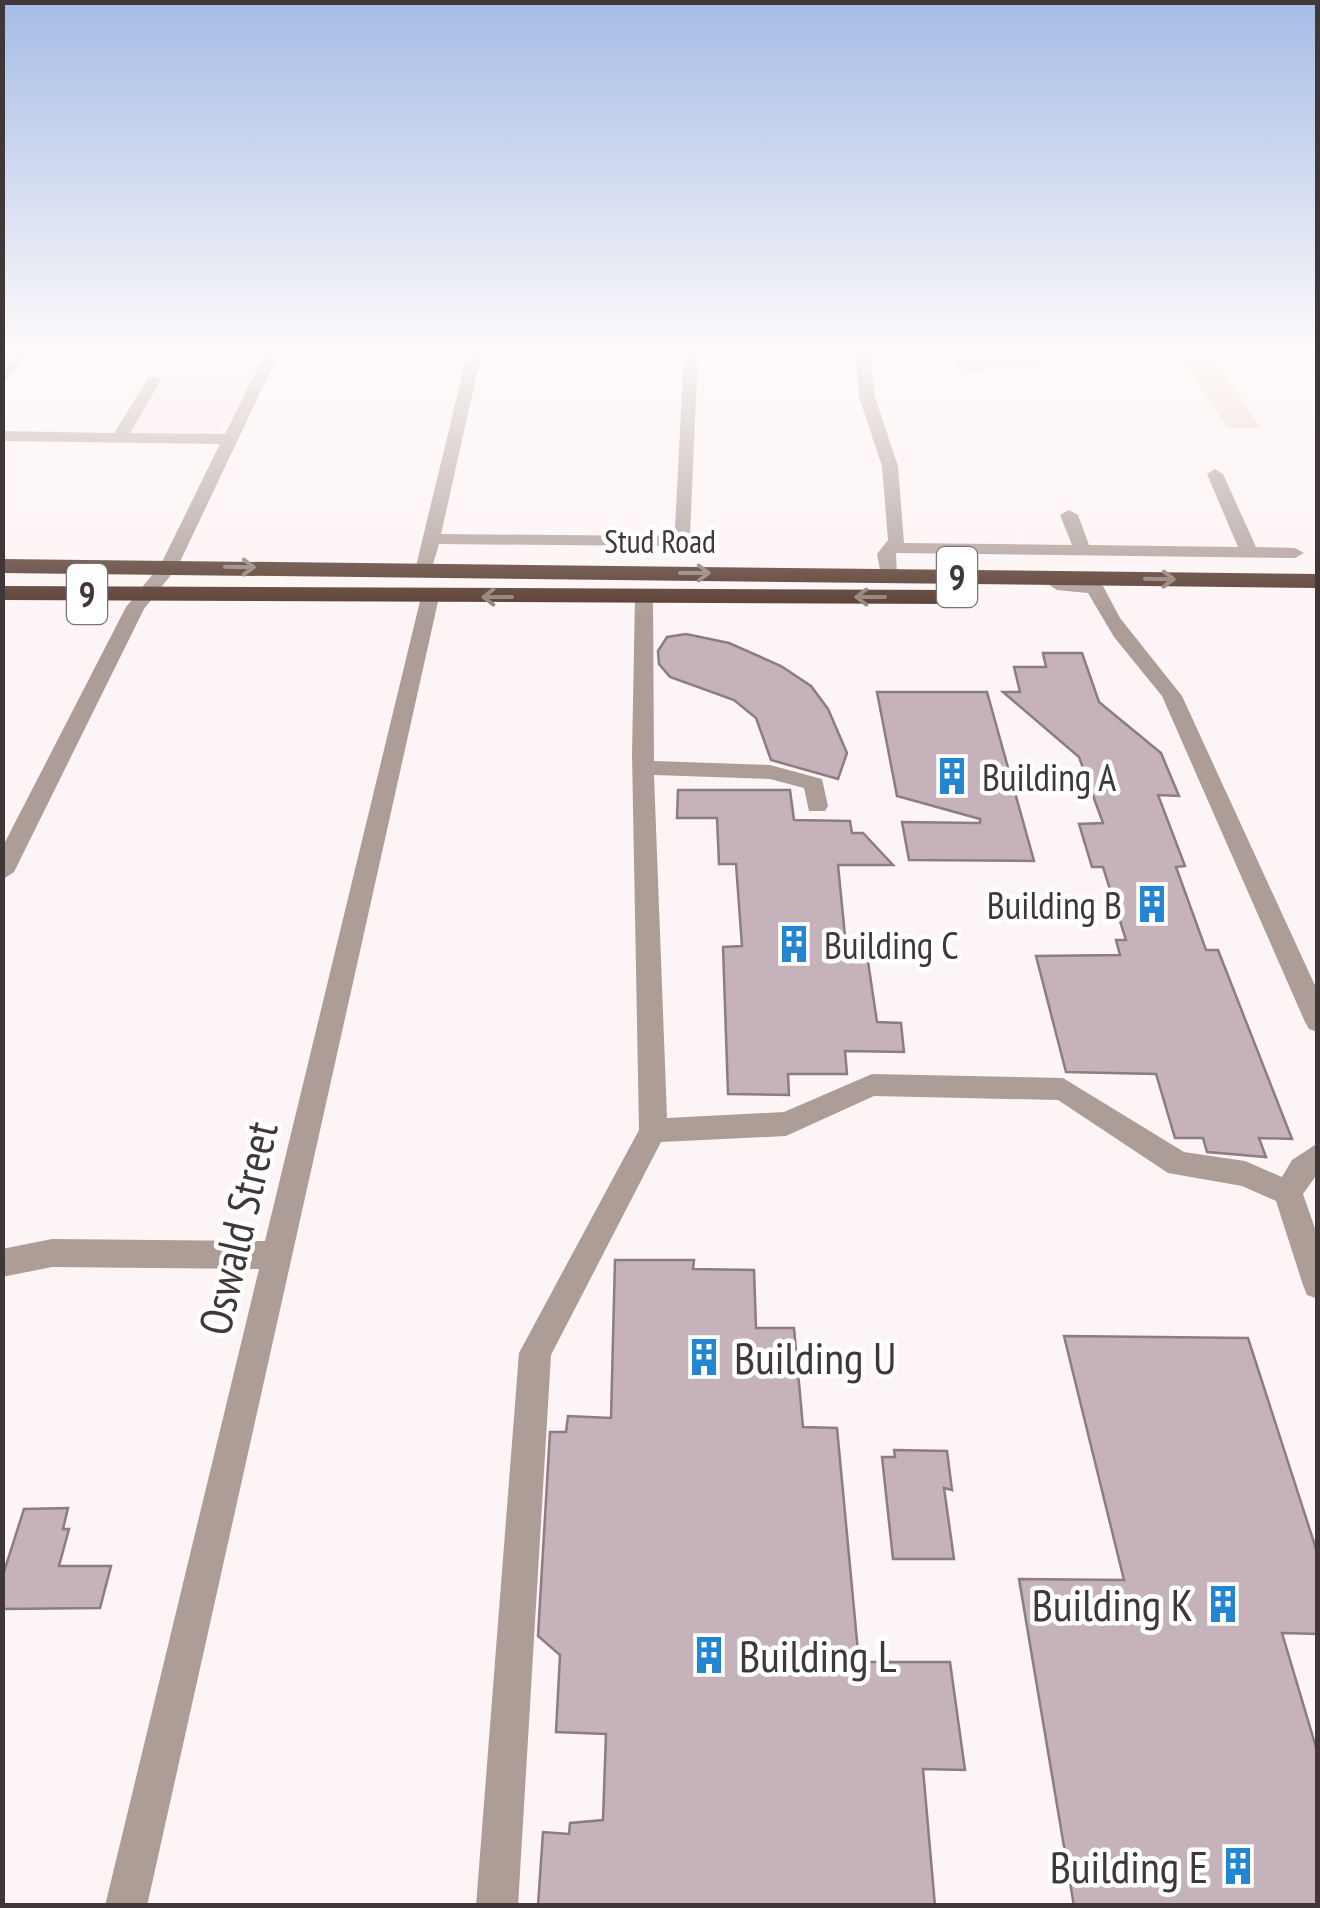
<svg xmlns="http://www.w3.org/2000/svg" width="1320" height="1908" font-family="'PT Sans Narrow',sans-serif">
<rect width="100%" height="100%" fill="#fdf4f5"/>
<!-- built -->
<path fill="#f8e5e5" d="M 149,380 L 251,380 L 227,425 L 217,432 L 116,433 Z"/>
<!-- green -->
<g fill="#e9d4c0">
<path d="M 1033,351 L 1044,369 L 957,371 L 949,352 Z"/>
<path d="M 1211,355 L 1261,428 L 1227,428 L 1179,355 Z"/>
</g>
<!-- building -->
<g fill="#c5b2ba" stroke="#8d7c83" stroke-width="2.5">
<path d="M 686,634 L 729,643 L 781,666 L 811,686 L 828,709 L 847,753 L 838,779 L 771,760 L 756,718 L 734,700 L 670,677 L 659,664 L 658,651 L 667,637 Z"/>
<path d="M 1043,653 L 1082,653 L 1099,702 L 1161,753 L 1179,796 L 1158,795 L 1185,866 L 1176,867 L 1206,950 L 1218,950 L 1292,1139 L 1259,1138 L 1266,1157 L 1207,1152 L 1203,1138 L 1175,1138 L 1156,1074 L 1066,1072 L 1036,956 L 1120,955 L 1116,940 L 1126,940 L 1103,867 L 1092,867 L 1079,824 L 1103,823 L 1079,757 L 1003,692 L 1020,692 L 1014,667 L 1046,667 Z"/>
<path d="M 877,692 L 987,692 L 1034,861 L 909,860 L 902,822 L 980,823 L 980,819 L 897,796 Z"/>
<path d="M 678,790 L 790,790 L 794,820 L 850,821 L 852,833 L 863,833 L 893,865 L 838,865 L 846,946 L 866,948 L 877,1022 L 901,1023 L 904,1052 L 845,1051 L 847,1074 L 788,1074 L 789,1095 L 728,1094 L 723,947 L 742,946 L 736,864 L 719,864 L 717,818 L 677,818 Z"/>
<path d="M 615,1260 L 694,1260 L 693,1269 L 754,1270 L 756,1328 L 794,1328 L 803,1427 L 837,1428 L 859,1662 L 950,1662 L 965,1770 L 923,1769 L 935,1906 L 538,1906 L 543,1832 L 569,1834 L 570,1823 L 603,1820 L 606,1734 L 556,1732 L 560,1655 L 538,1636 L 550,1432 L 566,1432 L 568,1416 L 611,1418 Z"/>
<path d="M 1064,1336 L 1248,1338 L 1318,1555 L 1318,1634 L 1282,1633 L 1318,1754 L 1318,1906 L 1074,1906 L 1019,1579 L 1124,1580 Z"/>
<path d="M 894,1450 L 947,1451 L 952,1490 L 944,1488 L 954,1559 L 893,1559 L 882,1457 L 895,1457 Z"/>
<path d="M 68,1508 L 63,1529 L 69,1529 L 59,1566 L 111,1566 L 100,1608 L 2,1609 L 2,1578 L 24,1509 Z"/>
</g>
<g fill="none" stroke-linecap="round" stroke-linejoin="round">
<!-- minor -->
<g fill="#ad9d97" fill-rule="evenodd">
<path d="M 17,351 L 32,351 L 2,384 L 2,370 Z"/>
<path d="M 266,351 L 280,351 L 178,566 L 144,609 L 14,872 L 2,880 L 2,848 L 126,607 L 161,564 L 220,444 L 2,441 L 2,431 L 114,433 L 149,377 L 154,376 L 161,380 L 130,433 L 225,434 Z"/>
<path d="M 468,351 L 482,351 L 441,534 L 660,536 L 675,529 L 684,352 L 698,351 L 690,536 L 662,546 L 439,544 L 430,574 L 418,574 L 415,570 Z"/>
<path d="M 855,351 L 869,351 L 875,397 L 898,466 L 904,543 L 1072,545 L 1060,515 L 1069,510 L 1078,515 L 1089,545 L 1238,547 L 1207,474 L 1215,469 L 1223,474 L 1256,547 L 1295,548 L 1304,553 L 1295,558 L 896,553 L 897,576 L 888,581 L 882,580 L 877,554 L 888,540 L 882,466 L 859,397 Z"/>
<path d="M 1086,579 L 1103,586 L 1120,618 L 1182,696 L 1318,992 L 1318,1032 L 1309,1029 L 1305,1022 L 1162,696 L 1114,637 L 1088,593 L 1057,590 L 1048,584 L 1057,578 Z"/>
<path d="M 430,591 L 439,597 L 147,1906 L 105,1906 L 259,1269 L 52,1267 L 2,1277 L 2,1249 L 52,1239 L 265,1241 L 421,597 Z"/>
<path d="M 644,591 L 653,597 L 654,761 L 770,765 L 822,779 L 828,806 L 825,811 L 809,811 L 804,788 L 770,779 L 654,775 L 667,1118 L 784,1112 L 872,1074 L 1063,1078 L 1184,1152 L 1245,1161 L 1282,1177 L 1292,1160 L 1318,1143 L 1318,1173 L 1303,1194 L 1318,1237 L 1318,1299 L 1307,1295 L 1303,1285 L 1276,1201 L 1242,1186 L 1168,1173 L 1058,1100 L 874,1096 L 786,1136 L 661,1142 L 551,1355 L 518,1906 L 476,1906 L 519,1353 L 639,1130 L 632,754 L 635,597 Z"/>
</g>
<!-- highway -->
<g fill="#573a2f" fill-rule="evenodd">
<path d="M 2,559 L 1318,574 L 1318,588 L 2,573 Z"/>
<path d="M 2,586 L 960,590 L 971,597 L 960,604 L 2,600 Z"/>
</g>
</g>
<!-- one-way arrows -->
<defs><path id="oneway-shaft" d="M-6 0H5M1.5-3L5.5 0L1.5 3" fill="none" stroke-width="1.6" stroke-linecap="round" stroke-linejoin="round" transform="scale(2.5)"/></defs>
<g stroke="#927f78">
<use href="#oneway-shaft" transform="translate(240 567) rotate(1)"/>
<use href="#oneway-shaft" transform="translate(695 573)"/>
<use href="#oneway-shaft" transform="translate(1160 579) rotate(1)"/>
<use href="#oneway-shaft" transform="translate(497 597) rotate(-180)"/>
<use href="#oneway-shaft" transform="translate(870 597) rotate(180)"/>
</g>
<!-- sky -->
<linearGradient id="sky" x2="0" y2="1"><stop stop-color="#a5bce6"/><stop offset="0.57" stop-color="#fefafa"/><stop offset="1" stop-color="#fefafa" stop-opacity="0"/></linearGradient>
<rect width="1320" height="618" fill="url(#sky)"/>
<!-- icons -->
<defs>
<g id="building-bare" transform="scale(3)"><path d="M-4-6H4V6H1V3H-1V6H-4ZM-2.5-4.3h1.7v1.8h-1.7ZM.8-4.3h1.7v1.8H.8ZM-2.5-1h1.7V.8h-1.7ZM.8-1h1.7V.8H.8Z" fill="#2485d1" stroke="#fff" stroke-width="2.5" paint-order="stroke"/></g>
</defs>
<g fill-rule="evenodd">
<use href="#building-bare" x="952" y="776"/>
<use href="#building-bare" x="1152" y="904"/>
<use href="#building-bare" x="794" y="944"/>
<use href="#building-bare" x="704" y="1357"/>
<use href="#building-bare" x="1223" y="1604"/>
<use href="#building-bare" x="709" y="1655"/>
<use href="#building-bare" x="1238" y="1866"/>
</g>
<g text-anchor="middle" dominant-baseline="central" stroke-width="9" stroke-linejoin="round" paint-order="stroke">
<!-- far-street labels -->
<g font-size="32" fill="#403738" stroke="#fff">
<text x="660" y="541">Stud Road</text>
</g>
<!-- shield labels -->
<g fill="#fff" stroke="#797374" stroke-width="2.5">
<rect x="937" y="547" width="40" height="60" rx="8"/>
<rect x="67" y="564" width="40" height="60" rx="8"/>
</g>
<g font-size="35" font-weight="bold" fill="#403738">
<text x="957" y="577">9</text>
<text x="87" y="594">9</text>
</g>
<!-- poi labels -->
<g font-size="38" fill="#403738" stroke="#fff" text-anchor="start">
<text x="982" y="776">Building A</text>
<text x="1122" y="904" text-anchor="end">Building B</text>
<text x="824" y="944">Building C</text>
</g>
<!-- near-street labels -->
<g font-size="45" fill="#403738" stroke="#fff">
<text transform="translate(237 1228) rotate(-77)">Oswald Street</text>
</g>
<!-- near-poi labels -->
<g font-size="45" fill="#403738" stroke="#fff" text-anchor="start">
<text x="734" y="1357">Building U</text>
<text x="1193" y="1604" text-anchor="end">Building K</text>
<text x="739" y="1655">Building L</text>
<text x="1208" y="1866" text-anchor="end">Building E</text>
</g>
</g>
<!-- border -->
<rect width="1320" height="1908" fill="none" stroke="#403738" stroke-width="10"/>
</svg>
